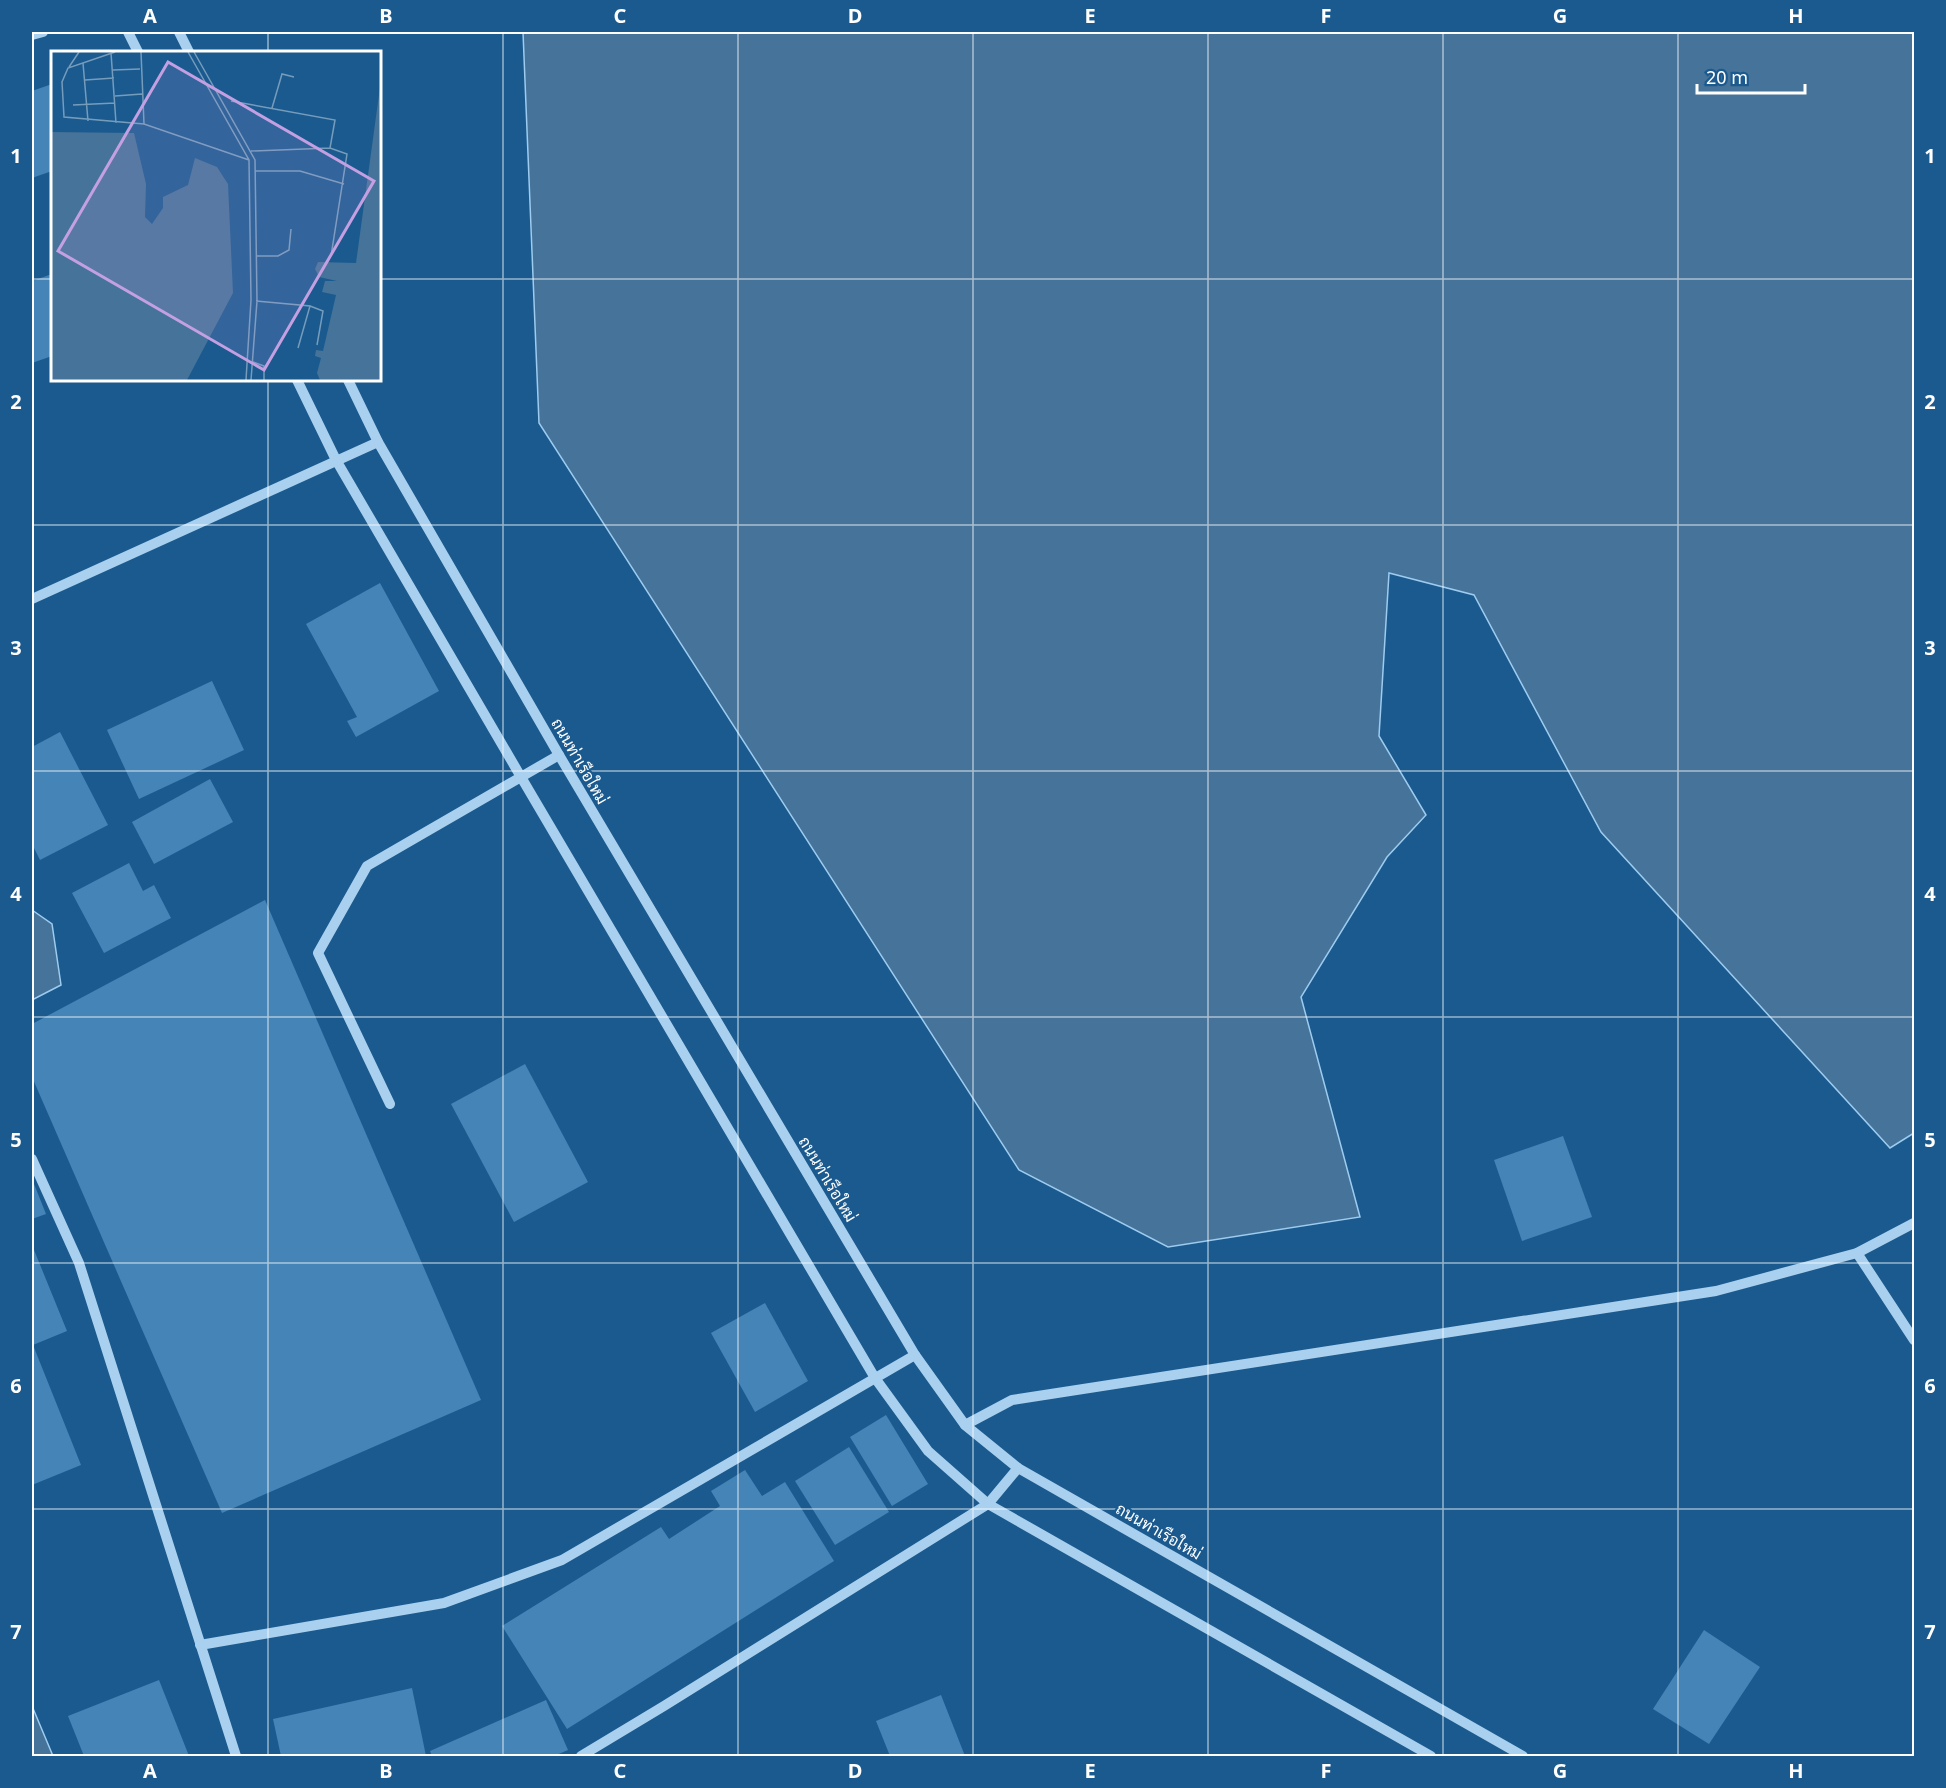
<svg xmlns="http://www.w3.org/2000/svg" width="1946" height="1788" font-family="'Noto Sans',Sarabun,sans-serif">
<rect width="100%" height="100%" fill="#1b5a8f"/>
<!-- water -->
<g fill="#467399" stroke="#9dccf0" stroke-width="1.5">
<path d="M 523,32 L 1914,32 L 1914,1133 L 1890,1148 L 1601,832 L 1474,595 L 1389,573 L 1379,736 L 1426,815 L 1387,857 L 1301,997 L 1360,1217 L 1168,1247 L 1019,1170 L 539,423 Z"/>
<path d="M 32,910 L 52,924 L 61,985 L 32,1000 Z"/>
<path d="M 32,1706 L 53,1756 L 32,1756 Z"/>
</g>
<!-- building -->
<g fill="#4484b7">
<path d="M 52,84 L 52,171 L 32,178 L 32,91 Z"/>
<path d="M 52,274 L 52,356 L 32,363 L 32,281 Z"/>
<path d="M 380,583 L 439,691 L 356,737 L 347,721 L 357,717 L 306,624 Z"/>
<path d="M 212,681 L 244,750 L 139,799 L 107,730 Z"/>
<path d="M 60,732 L 108,825 L 40,860 L 32,844 L 32,747 Z"/>
<path d="M 210,779 L 233,822 L 154,864 L 132,822 Z"/>
<path d="M 129,863 L 143,891 L 154,885 L 171,918 L 104,953 L 72,893 Z"/>
<path d="M 265,900 L 481,1400 L 222,1513 L 32,1077 L 32,1024 Z"/>
<path d="M 525,1064 L 588,1182 L 514,1222 L 451,1104 Z"/>
<path d="M 1563,1136 L 1592,1217 L 1522,1241 L 1494,1160 Z"/>
<path d="M 32,1179 L 46,1214 L 32,1219 Z"/>
<path d="M 32,1245 L 67,1331 L 33,1345 L 81,1465 L 32,1485 Z"/>
<path d="M 765,1303 L 808,1381 L 755,1412 L 711,1333 Z"/>
<path d="M 886,1415 L 928,1484 L 892,1506 L 850,1437 Z"/>
<path d="M 849,1447 L 889,1512 L 835,1545 L 795,1481 Z"/>
<path d="M 745,1470 L 762,1496 L 785,1482 L 834,1561 L 567,1729 L 502,1626 L 661,1527 L 669,1539 L 720,1506 L 711,1491 Z"/>
<path d="M 1704,1630 L 1760,1667 L 1709,1744 L 1653,1709 Z"/>
<path d="M 159,1680 L 189,1756 L 84,1756 L 68,1716 Z"/>
<path d="M 412,1688 L 426,1756 L 281,1756 L 273,1719 Z"/>
<path d="M 941,1695 L 965,1756 L 890,1756 L 876,1721 Z"/>
<path d="M 546,1700 L 568,1750 L 554,1756 L 432,1756 L 430,1751 Z"/>
</g>
<g fill="none" stroke-linecap="round" stroke-linejoin="round">
<!-- minor -->
<g stroke="#a9d0ee" stroke-width="10">
<path d="M 128,32 L 138,52"/>
<path d="M 179,32 L 189,52"/>
<path d="M 32,35 L 43,32"/>
<path d="M 297,380 L 336,460 L 521,777 L 875,1378 L 928,1451 L 988,1504 L 1431,1756"/>
<path d="M 348,380 L 378,442 L 559,755 L 915,1355 L 965,1425 L 1018,1468 L 1523,1756"/>
<path d="M 32,599 L 378,442"/>
<path d="M 390,1104 L 318,953 L 367,866 L 559,755"/>
<path d="M 32,1159 L 79,1263 L 236,1756"/>
<path d="M 1857,1253 L 1914,1340"/>
<path d="M 965,1425 L 1012,1400 L 1716,1291 L 1857,1253 L 1914,1223"/>
<path d="M 200,1645 L 444,1603 L 562,1560 L 915,1355"/>
<path d="M 581,1756 L 664,1706 L 988,1504 L 1018,1468"/>
</g>
</g>
<!-- grid -->
<path fill="none" stroke="#fff" stroke-width="1.5" stroke-opacity="0.55" d="M 268,32 L 268,52M 503,32 L 503,1756M 738,32 L 738,1756M 973,32 L 973,1756M 1208,32 L 1208,1756M 1443,32 L 1443,1756M 1678,32 L 1678,1756M 32,279 L 52,279M 380,279 L 1914,279M 268,380 L 268,1756M 32,525 L 1914,525M 32,771 L 1914,771M 32,1017 L 1914,1017M 32,1263 L 1914,1263M 32,1509 L 1914,1509"/>
<g text-anchor="middle" dominant-baseline="central" stroke-width="4.5" stroke-linejoin="round" paint-order="stroke">
<!-- street labels -->
<g font-size="16" fill="#fff" stroke="#1b5a8f">
<text transform="translate(580 761) rotate(60)">ถนนท่าเรือใหม่</text>
<text transform="translate(828 1179) rotate(59)">ถนนท่าเรือใหม่</text>
<text transform="translate(1159 1531) rotate(30)">ถนนท่าเรือใหม่</text>
</g>
</g>
<!-- overview -->
<g transform="translate(51 51)">
<rect width="330" height="330" fill="#1b5a8f"/>
<path d="M 330,29 L 330,329 L 269,329 L 266,322 L 270,307 L 264,305 L 265,299 L 272,300 L 285,244 L 271,241 L 274,230 L 286,230 L 268,226 L 264,218 L 267,211 L 305,212 ZM 0,81 L 83,82 L 95,133 L 94,166 L 101,173 L 112,157 L 112,146 L 137,134 L 144,107 L 166,116 L 177,133 L 182,242 L 136,329 L 0,329 Z" fill="#467399"/>
<path fill="none" stroke="#769cbc" stroke-width="1.5" d="M 64,1 L 17,17 L 11,31 L 13,66 L 93,73 L 198,109M 90,1 L 93,73M 137,1 L 198,109 L 200,249 L 195,329M 143,1 L 204,109 L 206,250 L 200,329M 60,2 L 65,72M 32,12 L 37,70M 18,16 L 28,1M 62,19 L 89,18M 34,29 L 63,27M 64,45 L 91,43M 180,50 L 284,69 L 279,97M 22,54 L 64,52M 221,57 L 231,23 L 243,26M 200,100 L 279,97 L 296,103 L 280,205M 204,120 L 249,120 L 293,133M 205,205 L 227,205 L 238,199 L 240,178M 205,250 L 259,255 L 247,297M 259,255 L 272,260 L 266,294M 202,311 L 213,315 L 213,329"/>
<path fill="#c4a0e2" fill-opacity="0.15" stroke="#c4a0e2" stroke-width="3" d="M 117,11 L 323,130 L 213,319 L 7,200 Z"/>
<rect width="330" height="330" fill="none" stroke="#fff" stroke-width="3"/>
</g>
<!-- border -->
<rect width="1946" height="1788" fill="none" stroke="#1b5a8f" stroke-width="66"/>
<!-- scale -->
<path d="M1697 84v9h108v-9" fill="none" stroke="#ffffff" stroke-width="3"/>
<text x="1706" y="84" font-size="18" fill="#ffffff" stroke="#1b5a8f" stroke-width="4.5" paint-order="stroke">20 m</text>
<rect x="33" y="33" width="1880" height="1722" fill="none" stroke="#fff" stroke-width="2"/>
<g font-size="20" text-anchor="middle" font-weight="bold" fill="#fff">
<text x="150" y="23">A</text>
<text x="386" y="23">B</text>
<text x="620" y="23">C</text>
<text x="855" y="23">D</text>
<text x="1090" y="23">E</text>
<text x="1326" y="23">F</text>
<text x="1560" y="23">G</text>
<text x="1796" y="23">H</text>
<text x="16" y="163">1</text>
<text x="1930" y="163">1</text>
<text x="16" y="409">2</text>
<text x="1930" y="409">2</text>
<text x="16" y="655">3</text>
<text x="1930" y="655">3</text>
<text x="16" y="901">4</text>
<text x="1930" y="901">4</text>
<text x="16" y="1147">5</text>
<text x="1930" y="1147">5</text>
<text x="16" y="1393">6</text>
<text x="1930" y="1393">6</text>
<text x="16" y="1639">7</text>
<text x="1930" y="1639">7</text>
<text x="150" y="1778">A</text>
<text x="386" y="1778">B</text>
<text x="620" y="1778">C</text>
<text x="855" y="1778">D</text>
<text x="1090" y="1778">E</text>
<text x="1326" y="1778">F</text>
<text x="1560" y="1778">G</text>
<text x="1796" y="1778">H</text>
</g>
</svg>
